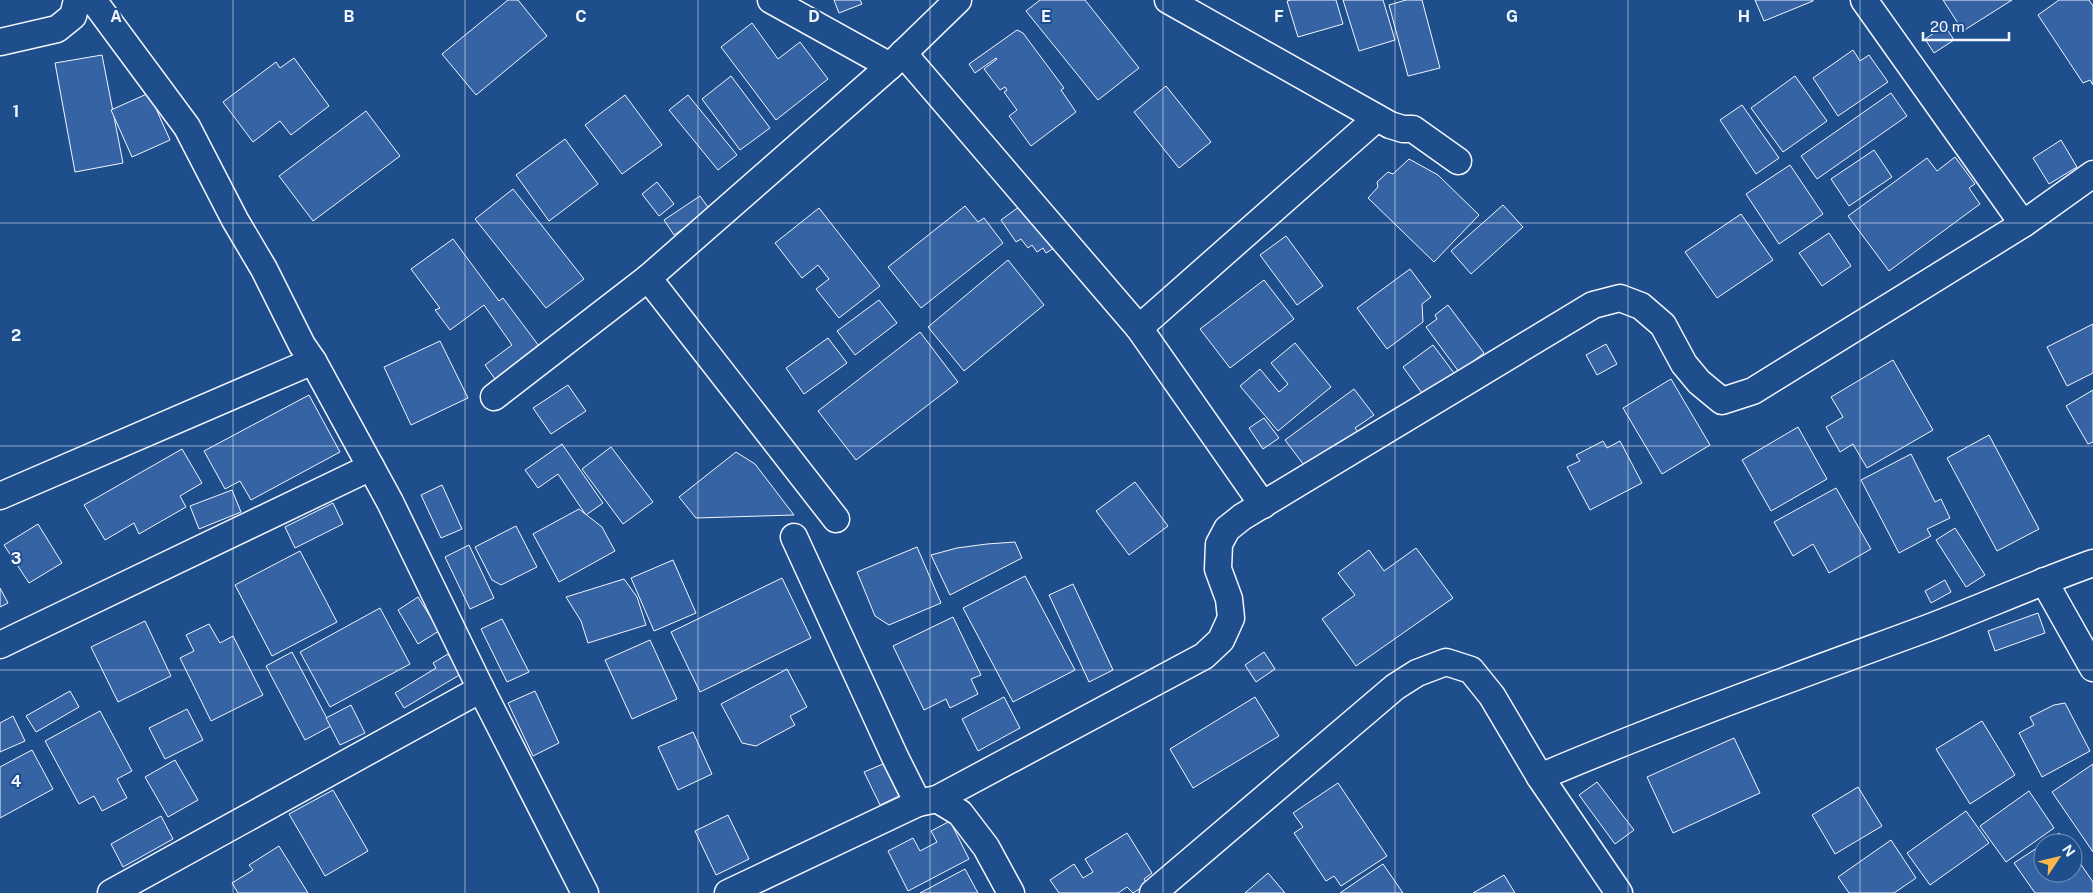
<svg xmlns="http://www.w3.org/2000/svg" width="2093" height="893" font-family="'Public Sans',sans-serif">
<rect width="100%" height="100%" fill="#1f4e8c"/>
<!-- building -->
<g fill="#3563a3" stroke="#f2f6ff">
<path d="M 508,0 L 518,0 L 547,36 L 476,95 L 442,54 Z"/>
<path d="M 834,0 L 860,0 L 862,4 L 839,13 Z"/>
<path d="M 1040,0 L 1085,0 L 1139,68 L 1098,100 L 1026,11 Z"/>
<path d="M 1291,0 L 1336,0 L 1343,24 L 1298,37 L 1287,1 Z"/>
<path d="M 1343,0 L 1383,0 L 1395,40 L 1359,51 Z"/>
<path d="M 1406,0 L 1422,0 L 1440,68 L 1408,76 L 1389,5 Z"/>
<path d="M 1755,0 L 1813,0 L 1813,1 L 1764,21 Z"/>
<path d="M 1943,0 L 2012,0 L 1963,31 Z"/>
<path d="M 2059,0 L 2089,0 L 2093,6 L 2093,85 L 2090,80 L 2083,83 L 2038,15 Z"/>
<path d="M 752,23 L 778,59 L 800,42 L 828,79 L 776,120 L 721,47 Z"/>
<path d="M 1945,26 L 1954,40 L 1934,53 L 1925,39 Z"/>
<path d="M 1017,30 L 1023,33 L 1064,88 L 1061,90 L 1076,112 L 1031,146 L 1009,116 L 1017,110 L 1004,92 L 1007,90 L 1005,87 L 1000,90 L 984,69 L 997,59 L 996,58 L 975,73 L 969,64 Z"/>
<path d="M 1853,50 L 1860,61 L 1869,55 L 1888,82 L 1838,116 L 1813,78 Z"/>
<path d="M 102,55 L 123,163 L 75,172 L 55,63 Z"/>
<path d="M 294,58 L 329,106 L 291,135 L 280,121 L 253,142 L 223,102 L 276,62 L 280,68 Z"/>
<path d="M 731,76 L 770,128 L 740,150 L 702,99 Z"/>
<path d="M 1795,76 L 1827,121 L 1783,152 L 1751,108 Z"/>
<path d="M 1166,86 L 1211,142 L 1179,168 L 1134,112 Z"/>
<path d="M 149,93 L 170,140 L 132,157 L 111,110 Z"/>
<path d="M 1891,93 L 1907,116 L 1817,179 L 1801,156 Z"/>
<path d="M 625,95 L 662,145 L 622,174 L 585,125 Z"/>
<path d="M 688,95 L 737,155 L 718,170 L 669,110 Z"/>
<path d="M 1742,105 L 1779,158 L 1756,174 L 1720,120 Z"/>
<path d="M 366,111 L 400,156 L 313,221 L 279,176 Z"/>
<path d="M 565,139 L 598,184 L 549,221 L 516,175 Z"/>
<path d="M 2061,140 L 2077,167 L 2049,184 L 2033,158 Z"/>
<path d="M 1874,150 L 1892,177 L 1849,206 L 1831,179 Z"/>
<path d="M 1955,157 L 1975,184 L 1969,188 L 1980,204 L 1889,271 L 1848,216 L 1927,158 L 1937,171 Z"/>
<path d="M 1409,159 L 1438,175 L 1479,215 L 1434,262 L 1368,198 L 1378,187 L 1377,182 L 1388,172 L 1393,174 Z"/>
<path d="M 1790,165 L 1823,214 L 1779,244 L 1746,194 Z"/>
<path d="M 657,182 L 674,204 L 659,216 L 642,194 Z"/>
<path d="M 513,189 L 584,279 L 546,308 L 475,219 Z"/>
<path d="M 700,196 L 710,210 L 674,235 L 664,220 Z"/>
<path d="M 1023,204 L 1054,248 L 1046,253 L 1043,248 L 1037,252 L 1032,245 L 1028,248 L 1021,239 L 1016,242 L 1001,220 Z"/>
<path d="M 1503,205 L 1523,227 L 1471,274 L 1451,251 Z"/>
<path d="M 965,206 L 978,222 L 984,218 L 1003,243 L 921,308 L 888,267 Z"/>
<path d="M 819,208 L 880,286 L 839,318 L 816,289 L 829,279 L 818,265 L 802,278 L 775,243 Z"/>
<path d="M 1741,214 L 1773,260 L 1717,298 L 1685,252 Z"/>
<path d="M 1829,233 L 1851,266 L 1822,286 L 1799,253 Z"/>
<path d="M 1286,236 L 1323,286 L 1297,305 L 1260,255 Z"/>
<path d="M 453,239 L 499,301 L 503,298 L 539,346 L 495,379 L 485,365 L 512,345 L 484,305 L 450,330 L 435,310 L 440,308 L 411,269 Z"/>
<path d="M 1008,260 L 1044,305 L 964,371 L 928,327 Z"/>
<path d="M 1410,269 L 1431,297 L 1422,304 L 1423,322 L 1387,349 L 1357,308 Z"/>
<path d="M 1264,280 L 1294,319 L 1230,368 L 1200,329 Z"/>
<path d="M 879,300 L 897,323 L 855,355 L 837,331 Z"/>
<path d="M 1448,305 L 1484,353 L 1459,372 L 1426,327 L 1437,319 L 1435,315 Z"/>
<path d="M 2093,324 L 2093,373 L 2067,386 L 2047,347 Z"/>
<path d="M 920,332 L 958,382 L 856,460 L 818,411 Z"/>
<path d="M 828,338 L 847,363 L 804,394 L 786,368 Z"/>
<path d="M 440,341 L 468,398 L 411,425 L 384,367 Z"/>
<path d="M 1295,343 L 1331,387 L 1278,431 L 1240,386 L 1260,369 L 1279,392 L 1288,384 L 1271,363 Z"/>
<path d="M 1606,344 L 1617,364 L 1597,375 L 1586,355 Z"/>
<path d="M 1433,345 L 1457,377 L 1427,400 L 1403,367 Z"/>
<path d="M 1893,360 L 1933,430 L 1867,468 L 1853,444 L 1840,452 L 1826,427 L 1843,417 L 1831,397 Z"/>
<path d="M 1671,379 L 1710,445 L 1662,474 L 1623,408 Z"/>
<path d="M 568,385 L 586,411 L 551,434 L 533,408 Z"/>
<path d="M 1354,389 L 1374,415 L 1355,428 L 1361,435 L 1310,473 L 1285,440 Z"/>
<path d="M 2093,390 L 2093,442 L 2088,444 L 2066,406 Z"/>
<path d="M 309,395 L 340,452 L 251,500 L 240,481 L 225,489 L 204,451 Z"/>
<path d="M 1264,418 L 1279,438 L 1263,449 L 1249,428 Z"/>
<path d="M 1798,427 L 1827,479 L 1771,511 L 1742,460 Z"/>
<path d="M 1989,435 L 2039,529 L 1997,551 L 1947,458 Z"/>
<path d="M 1603,441 L 1607,448 L 1620,441 L 1642,483 L 1590,510 L 1567,467 L 1580,461 L 1576,455 Z"/>
<path d="M 562,444 L 603,503 L 586,515 L 558,474 L 538,488 L 525,470 Z"/>
<path d="M 611,447 L 653,502 L 623,524 L 582,469 Z"/>
<path d="M 182,449 L 202,483 L 180,496 L 186,507 L 139,534 L 134,523 L 105,540 L 84,505 Z"/>
<path d="M 736,452 L 755,464 L 794,515 L 696,518 L 679,497 Z"/>
<path d="M 1911,454 L 1935,502 L 1941,499 L 1950,518 L 1927,529 L 1931,536 L 1899,553 L 1861,480 Z"/>
<path d="M 1135,482 L 1168,526 L 1129,555 L 1096,511 Z"/>
<path d="M 442,485 L 462,529 L 441,538 L 421,495 Z"/>
<path d="M 1836,488 L 1871,549 L 1829,573 L 1813,544 L 1793,556 L 1774,522 Z"/>
<path d="M 232,490 L 241,512 L 199,529 L 190,506 Z"/>
<path d="M 333,503 L 343,524 L 295,548 L 285,527 Z"/>
<path d="M 579,509 L 602,527 L 615,551 L 559,582 L 533,534 Z"/>
<path d="M 38,524 L 62,563 L 29,583 L 4,545 Z"/>
<path d="M 516,526 L 537,567 L 501,585 L 492,580 L 475,547 Z"/>
<path d="M 1955,528 L 1985,575 L 1966,587 L 1936,540 Z"/>
<path d="M 1015,542 L 1022,558 L 950,595 L 931,555 L 957,548 L 987,544 Z"/>
<path d="M 469,545 L 494,598 L 470,609 L 445,557 Z"/>
<path d="M 917,547 L 941,603 L 889,625 L 875,616 L 857,572 Z"/>
<path d="M 1416,548 L 1453,598 L 1356,666 L 1322,619 L 1355,595 L 1338,573 L 1369,550 L 1384,571 Z"/>
<path d="M 300,551 L 337,622 L 272,656 L 235,585 Z"/>
<path d="M 673,560 L 696,613 L 654,631 L 631,578 Z"/>
<path d="M 1025,576 L 1075,670 L 1013,702 L 963,608 Z"/>
<path d="M 782,578 L 811,638 L 700,692 L 671,632 Z"/>
<path d="M 624,579 L 637,597 L 646,625 L 588,643 L 581,621 L 566,597 Z"/>
<path d="M 1945,580 L 1951,592 L 1931,603 L 1925,591 Z"/>
<path d="M 1073,584 L 1113,670 L 1089,682 L 1049,595 Z"/>
<path d="M 0,588 L 8,603 L 0,607 Z"/>
<path d="M 418,597 L 439,631 L 418,644 L 398,610 Z"/>
<path d="M 380,608 L 410,664 L 330,707 L 300,652 Z"/>
<path d="M 2038,613 L 2045,633 L 1995,651 L 1988,631 Z"/>
<path d="M 953,617 L 981,675 L 971,679 L 978,694 L 950,708 L 946,699 L 924,710 L 893,646 Z"/>
<path d="M 502,619 L 529,672 L 507,682 L 481,629 Z"/>
<path d="M 145,621 L 171,676 L 118,702 L 91,647 Z"/>
<path d="M 209,624 L 220,643 L 233,636 L 263,695 L 211,721 L 180,658 L 194,651 L 186,635 Z"/>
<path d="M 650,640 L 677,699 L 632,719 L 605,660 Z"/>
<path d="M 292,652 L 331,726 L 305,740 L 266,666 Z"/>
<path d="M 1264,652 L 1275,669 L 1256,682 L 1245,665 Z"/>
<path d="M 448,654 L 461,674 L 404,708 L 395,693 L 436,668 L 433,663 Z"/>
<path d="M 787,669 L 807,707 L 790,716 L 795,725 L 756,746 L 742,743 L 721,704 Z"/>
<path d="M 70,691 L 79,707 L 36,732 L 26,716 Z"/>
<path d="M 535,691 L 559,743 L 533,756 L 508,703 Z"/>
<path d="M 1004,697 L 1020,728 L 978,751 L 962,719 Z"/>
<path d="M 1255,697 L 1279,736 L 1193,788 L 1170,749 Z"/>
<path d="M 2065,703 L 2090,751 L 2042,777 L 2019,733 L 2034,725 L 2030,717 L 2054,705 Z"/>
<path d="M 351,705 L 365,733 L 340,745 L 326,718 Z"/>
<path d="M 187,709 L 203,740 L 165,759 L 149,728 Z"/>
<path d="M 100,711 L 132,771 L 117,779 L 127,798 L 102,811 L 94,796 L 79,804 L 45,741 Z"/>
<path d="M 13,716 L 25,741 L 0,752 L 0,723 Z"/>
<path d="M 1982,721 L 2015,775 L 1970,804 L 1936,749 Z"/>
<path d="M 693,732 L 712,774 L 678,790 L 658,747 Z"/>
<path d="M 1734,738 L 1760,793 L 1673,833 L 1647,777 Z"/>
<path d="M 32,750 L 53,789 L 0,818 L 0,767 Z"/>
<path d="M 175,760 L 198,800 L 168,817 L 145,777 Z"/>
<path d="M 883,764 L 899,796 L 880,805 L 864,772 Z"/>
<path d="M 2093,764 L 2093,852 L 2052,792 Z"/>
<path d="M 1597,782 L 1634,830 L 1615,844 L 1579,795 Z"/>
<path d="M 1338,783 L 1387,856 L 1341,886 L 1334,876 L 1326,881 L 1294,833 L 1303,827 L 1293,813 Z"/>
<path d="M 1858,787 L 1882,826 L 1835,854 L 1812,815 Z"/>
<path d="M 333,790 L 368,851 L 325,876 L 289,814 Z"/>
<path d="M 2029,791 L 2054,828 L 2006,862 L 1980,826 Z"/>
<path d="M 1966,811 L 1989,843 L 1930,885 L 1907,853 Z"/>
<path d="M 728,815 L 749,859 L 716,875 L 695,831 Z"/>
<path d="M 161,816 L 173,839 L 123,867 L 111,844 Z"/>
<path d="M 950,821 L 969,859 L 908,891 L 888,851 L 913,838 L 920,851 L 937,842 L 931,831 Z"/>
<path d="M 1127,833 L 1152,873 L 1144,879 L 1147,884 L 1133,893 L 1127,887 L 1118,893 L 1059,893 L 1050,880 L 1074,864 L 1083,878 L 1093,872 L 1085,859 Z"/>
<path d="M 2059,833 L 2066,843 L 2044,843 Z"/>
<path d="M 1891,840 L 1916,878 L 1894,893 L 1849,893 L 1838,877 Z"/>
<path d="M 2043,844 L 2043,873 L 2073,873 L 2073,853 L 2093,882 L 2093,893 L 2035,893 L 2014,863 Z"/>
<path d="M 279,846 L 308,893 L 238,893 L 232,883 L 253,870 L 249,865 Z"/>
<path d="M 1383,864 L 1403,893 L 1340,893 L 1359,880 Z"/>
<path d="M 965,869 L 978,893 L 920,893 Z"/>
<path d="M 1268,873 L 1285,893 L 1245,893 Z"/>
<path d="M 1504,875 L 1515,893 L 1473,893 Z"/>
</g>
<g fill="none" stroke-linecap="round" stroke-linejoin="round">
<!-- minor casing -->
<g stroke="#f2f6ff" stroke-width="29">
<g id="minor">
<path d="M 93,0 L 187,127 L 235,220 L 264,269 L 302,345 L 313,361 L 390,502 L 481,689 L 585,893"/>
<path d="M 771,0 L 890,66"/>
<path d="M 1168,0 L 1390,125 L 1403,129 L 1413,129 L 1458,161"/>
<path d="M 1864,0 L 2023,224"/>
<path d="M 0,42 L 57,29 L 73,16 L 77,0"/>
<path d="M 903,53 L 1139,328 L 1263,505"/>
<path d="M 648,278 L 836,519"/>
<path d="M 1139,328 L 1377,118"/>
<path d="M 494,397 L 648,278 L 890,66 L 958,0"/>
<path d="M 0,496 L 313,361"/>
<path d="M 794,537 L 895,757 L 918,803"/>
<path d="M 2044,581 L 2093,668"/>
<path d="M 0,645 L 371,467"/>
<path d="M 1540,777 C 1667,723 1798,676 1928,628 C 1983,607 2037,583 2093,563"/>
<path d="M 937,799 L 960,813 L 986,847 L 1011,893"/>
<path d="M 111,893 L 481,689"/>
<path d="M 728,893 L 918,803 L 937,799 L 1204,656 L 1221,640 L 1231,618 L 1229,599 L 1218,569 L 1219,544 L 1227,529 L 1242,517 L 1593,305 L 1620,298 L 1641,306 L 1663,325 L 1684,364 L 1699,382 L 1722,401 L 1753,391 L 2023,224 L 2093,174"/>
<path d="M 1153,893 L 1395,687 L 1417,673 L 1446,662 L 1471,670 L 1492,696 L 1540,777 L 1619,893"/>
</g>
</g>
<!-- minor -->
<use href="#minor" stroke="#1f4e8c" stroke-width="26"/>
</g>
<!-- grid -->
<path fill="none" stroke="#f2f6ff" stroke-width="1" stroke-opacity="0.55" d="M 233,0 L 233,893M 465,0 L 465,893M 698,0 L 698,893M 930,0 L 930,893M 1163,0 L 1163,893M 1395,0 L 1395,893M 1628,0 L 1628,893M 1860,0 L 1860,893M 0,223 L 2093,223M 0,446 L 2093,446M 0,670 L 2093,670"/>
<g font-size="16" text-anchor="middle" font-weight="bold" fill="#f2f6ff" stroke="#1f4e8c" stroke-width="4" stroke-linejoin="round" paint-order="stroke">
<text x="116" y="22">A</text>
<text x="349" y="22">B</text>
<text x="581" y="22">C</text>
<text x="814" y="22">D</text>
<text x="1046" y="22">E</text>
<text x="1279" y="22">F</text>
<text x="1512" y="22">G</text>
<text x="1744" y="22">H</text>
<text x="16" y="117">1</text>
<text x="16" y="341">2</text>
<text x="16" y="564">3</text>
<text x="16" y="787">4</text>
</g>
<!-- north arrow -->
<g transform="translate(2058 858) rotate(55)"><circle r="24" fill="#1f4e8c" stroke="#7391ba"/>
<path d="M0-4L9 19L0 12L-9 19Z" fill="#ffb74d"/>
<text y="-8" font-size="14" font-weight="bold" text-anchor="middle" fill="#f2f6ff">N</text>
</g>
<!-- scale -->
<path d="M1923 32v8h86v-8" fill="none" stroke="#f2f6ff" stroke-width="2.5"/>
<text x="1930" y="32" font-size="15" fill="#f2f6ff" stroke="#1f4e8c" stroke-width="4" paint-order="stroke">20 m</text>
</svg>
